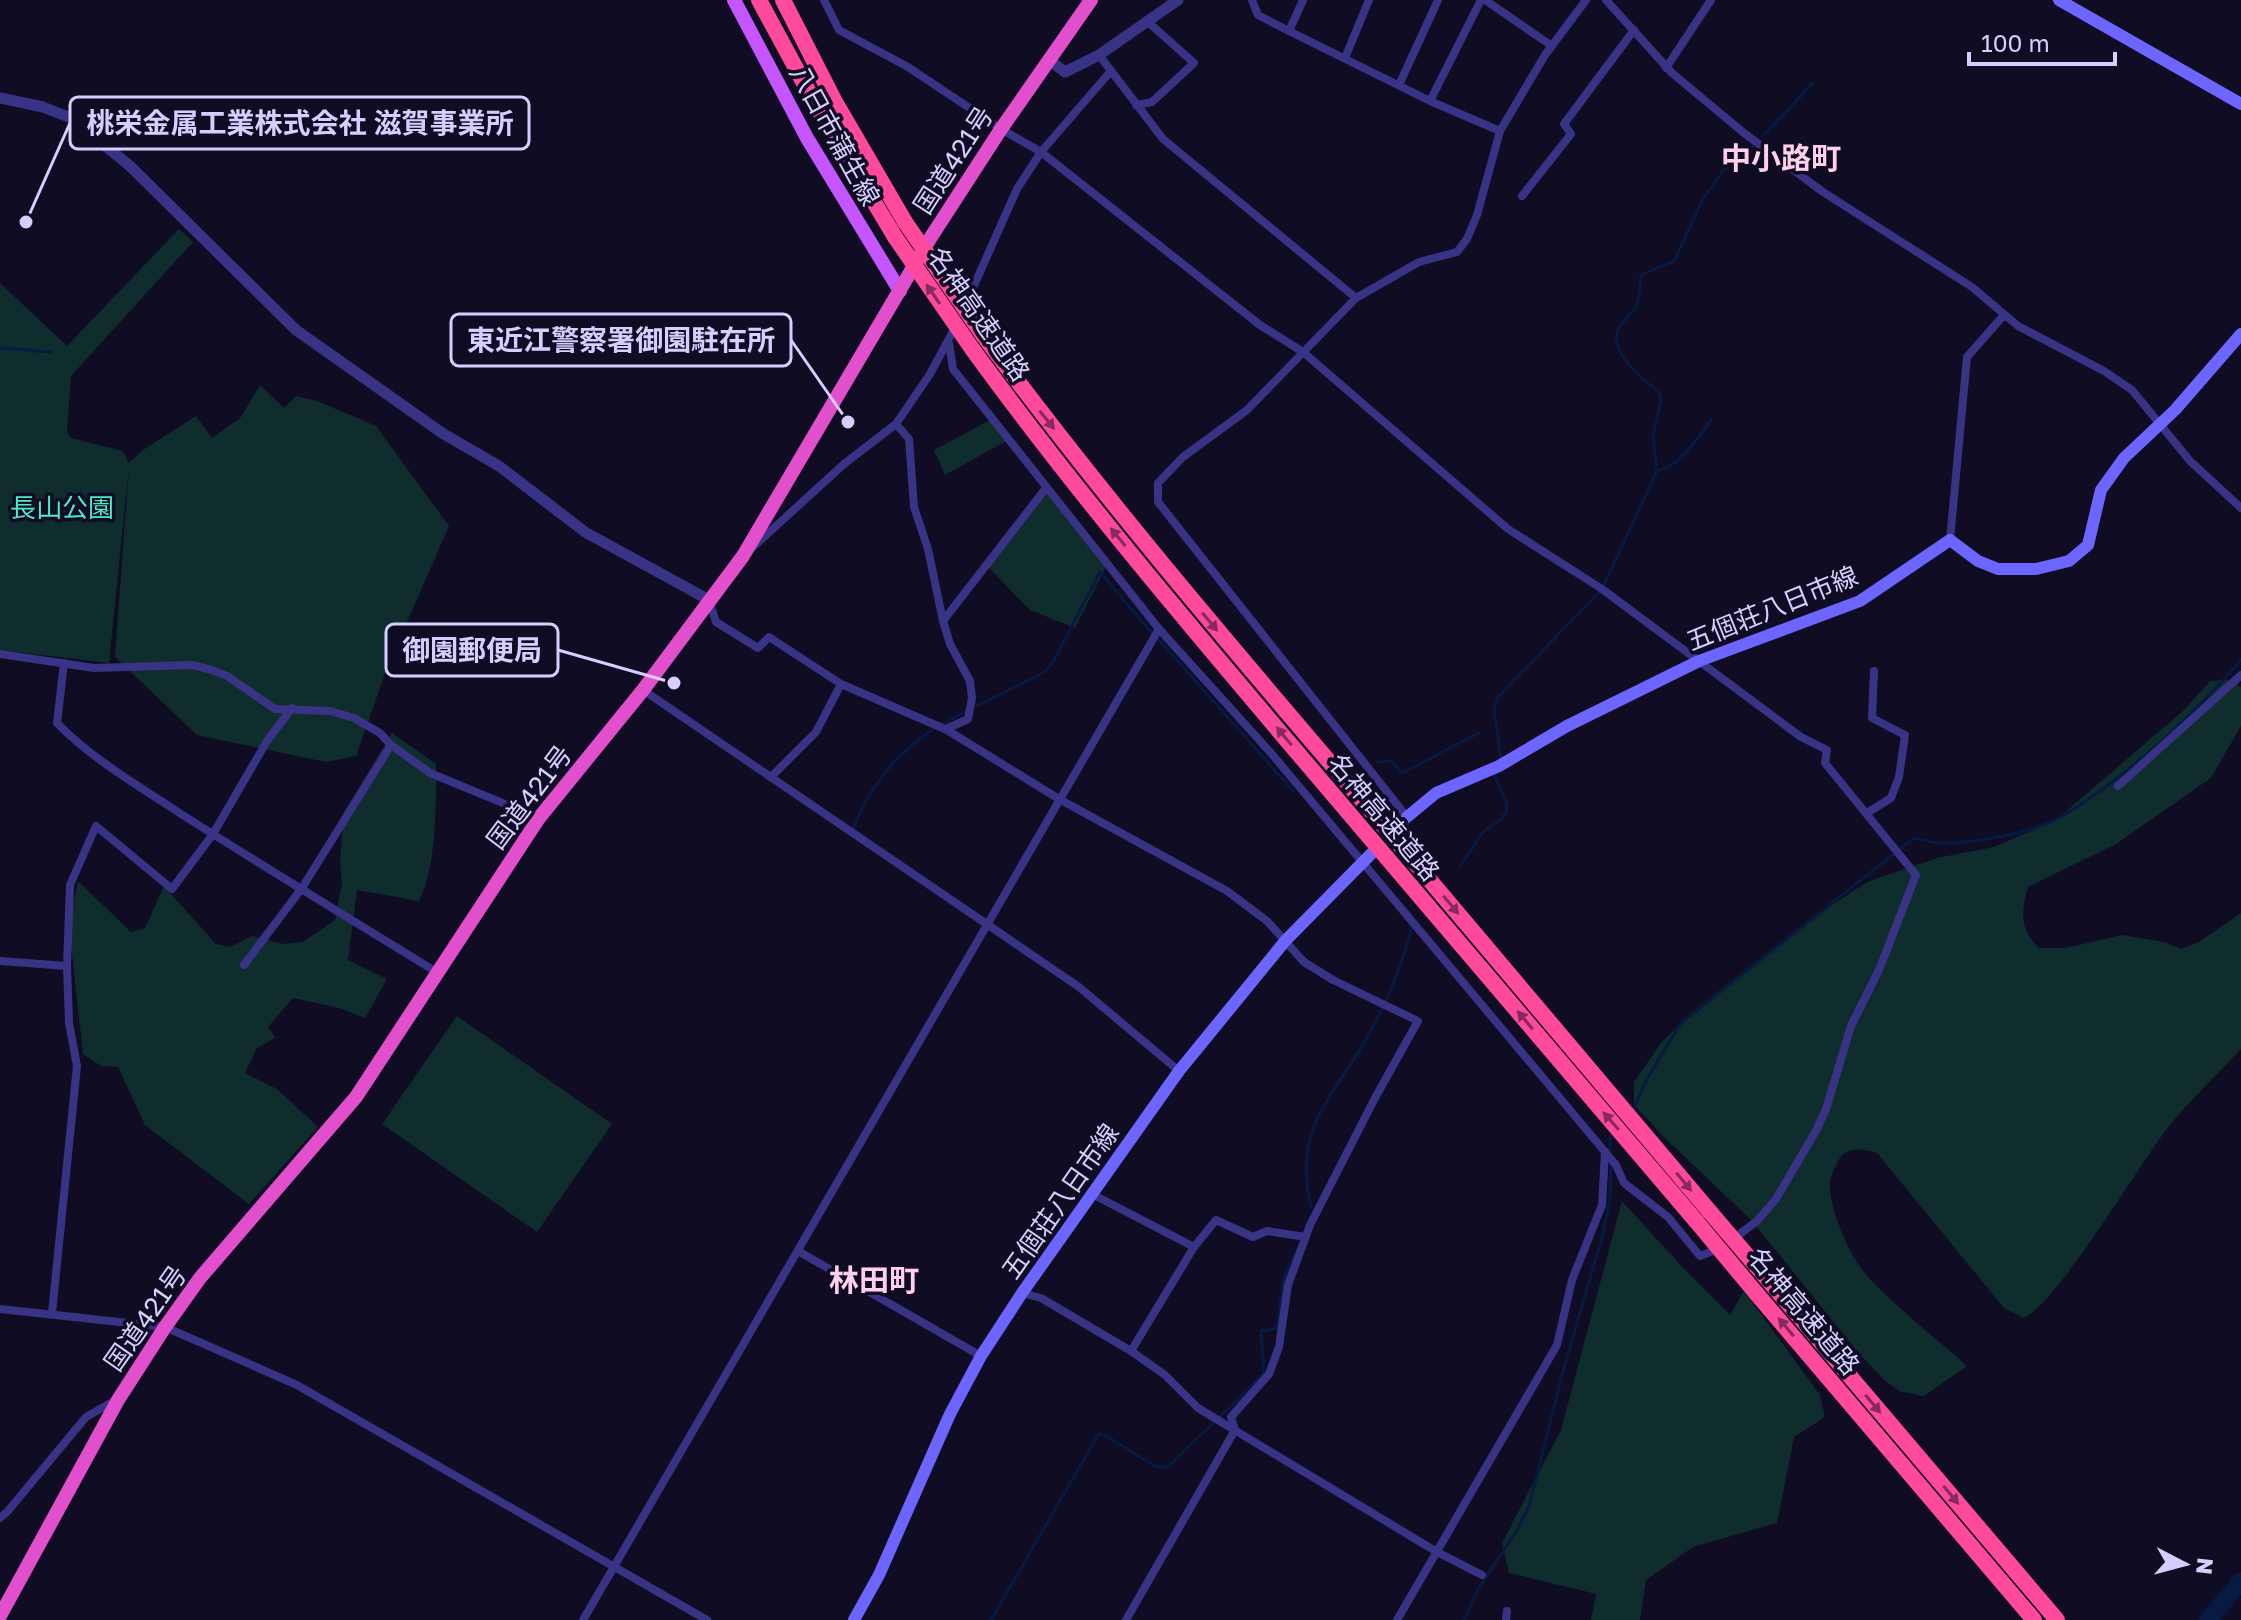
<svg xmlns="http://www.w3.org/2000/svg" width="2241" height="1620" font-family="'Golos Text','Noto Sans JP',sans-serif">
<rect width="100%" height="100%" fill="#100c23"/>
<!-- green -->
<g fill="#0f2d2d">
<path d="M 179,229 L 193,242 L 71,376 L 67,432 L 71,438 L 123,451 L 129,463 L 143,450 L 196,416 L 212,438 L 240,418 L 260,385 L 284,408 L 296,396 L 317,401 L 376,426 L 449,526 L 387,668 L 356,756 L 326,762 L 197,735 L 115,657 L 129,466 L 109,663 L 0,650 L 0,283 L 67,346 Z"/>
<path d="M 992,419 L 1008,440 L 945,475 L 934,450 Z"/>
<path d="M 1046,488 L 1107,565 L 1075,628 L 1030,610 L 988,567 Z"/>
<path d="M 2227,680 L 2241,687 L 2241,726 L 2211,778 L 2116,844 L 2028,887 C 2021,912 2019,928 2039,948 L 2066,948 L 2122,935 L 2164,942 L 2181,949 L 2199,942 L 2241,913 L 2241,1049 C 2218,1074 2192,1098 2170,1125 C 2140,1162 2057,1305 2023,1318 L 2004,1308 L 1877,1153 C 1860,1148 1844,1146 1836,1165 C 1834,1170 1830,1177 1830,1182 C 1828,1209 1851,1259 1870,1279 C 1899,1310 1935,1337 1967,1366 L 1924,1396 L 1899,1391 L 1883,1379 L 1857,1351 L 1752,1221 L 1665,1138 L 1634,1105 L 1634,1082 L 1661,1043 L 1692,1012 L 1802,925 L 1867,882 L 1937,858 L 1994,847 L 2056,820 L 2184,710 L 2210,681 Z"/>
<path d="M 392,733 L 436,764 C 436,802 437,867 419,901 L 357,890 L 348,960 L 387,979 L 365,1018 L 339,1008 L 293,998 L 268,1027 L 275,1038 L 257,1048 L 245,1073 L 277,1089 L 318,1127 L 249,1204 L 145,1125 L 118,1067 L 101,1066 L 83,1054 L 69,927 L 78,881 L 131,932 L 145,928 L 164,886 L 216,944 L 230,947 L 252,936 L 283,944 L 303,942 L 335,920 L 342,883 L 340,862 L 344,812 Z"/>
<path d="M 457,1016 L 612,1124 L 537,1232 L 382,1124 Z"/>
<path d="M 1622,1201 L 1685,1270 L 1730,1315 L 1744,1291 L 1820,1395 L 1825,1417 L 1794,1437 L 1777,1523 L 1693,1547 L 1646,1580 L 1640,1620 L 1591,1620 L 1596,1594 L 1509,1573 L 1502,1543 L 1561,1430 Z"/>
</g>
<g fill="none" stroke-linecap="round" stroke-linejoin="round">
<!-- stream -->
<g stroke="#061a42" stroke-width="3">
<path d="M 1765,134 L 1813,83"/>
<path d="M 0,348 L 51,352"/>
<path d="M 1657,471 C 1678,467 1700,437 1711,419"/>
<path d="M 1158,639 L 1294,792"/>
<path d="M 977,706 L 1045,672 L 1053,662 L 1100,572 L 1151,632"/>
<path d="M 942,724 L 966,711"/>
<path d="M 1501,760 L 1494,709 L 1498,697 L 1602,589 L 1657,471 L 1653,435 L 1661,400 L 1660,393 C 1644,381 1612,355 1617,332 C 1620,323 1631,315 1636,306 C 1640,298 1640,285 1641,275 L 1674,261 L 1703,199 L 1723,171 L 1753,146"/>
<path d="M 1378,762 L 1392,761 L 1402,773 L 1479,733"/>
<path d="M 854,827 C 870,785 895,756 932,730"/>
<path d="M 1460,867 L 1483,832 L 1501,819 L 1507,811 L 1506,801 L 1494,774 L 1496,773"/>
<path d="M 1633,1110 L 1647,1079 L 1681,1023 L 1914,838 C 1924,840 1934,843 1944,843 C 1974,844 2037,831 2062,816 C 2124,780 2195,714 2241,660"/>
<path d="M 1610,1153 L 1610,1137 L 1613,1134"/>
<path d="M 1311,1207 C 1292,1126 1333,1099 1369,1034 C 1387,1001 1403,963 1412,927"/>
<path d="M 991,1620 L 1098,1435 L 1103,1434 L 1155,1466 L 1168,1467 C 1200,1434 1235,1405 1264,1372 L 1261,1331 L 1277,1328 L 1284,1278 L 1296,1253"/>
<path d="M 1464,1620 L 1478,1589 L 1518,1529 L 1529,1506 L 1564,1368 L 1603,1234 L 1610,1198 L 1611,1164"/>
</g>
<!-- river -->
<path stroke="#061a42" stroke-width="18" d="M 2208,1620 L 2241,1581"/>
<!-- secondary-tunnel -->
<path stroke="#2e2944" stroke-width="12" stroke-dasharray="12 6" stroke-linecap="butt" d="M 1385,840 L 1407,817"/>
<!-- minor -->
<g stroke="#393385" stroke-width="8">
<path d="M 824,0 L 839,30 L 908,67 L 1001,129 L 1041,152 L 1260,325 L 1303,352 L 1508,529 L 1602,589 L 1801,737 L 1827,750 L 1825,763 L 1916,875 L 1879,970 L 1851,1026 L 1826,1109 L 1817,1129 L 1776,1199 L 1757,1221 L 1732,1240"/>
<path d="M 1252,0 L 1258,15 L 1289,31"/>
<path d="M 1303,0 L 1289,31 L 1430,101 L 1500,131"/>
<path d="M 1485,0 L 1552,46"/>
<path d="M 1606,0 L 1672,73 L 1744,133 L 1823,192 L 1972,287 L 2018,326 L 2104,371 L 2132,390 L 2190,461 L 2241,508"/>
<path d="M 1099,55 L 1163,139 L 1356,298 L 1247,410 L 1183,457 L 1158,483 L 1158,502 L 1407,817"/>
<path d="M 1345,58 L 1369,0"/>
<path d="M 1666,68 L 1711,0"/>
<path d="M 1399,85 L 1438,0"/>
<path d="M 1430,101 L 1481,0"/>
<path d="M 1136,105 L 1152,102 L 1194,63 L 1148,22"/>
<path d="M 1522,196 L 1571,134 L 1564,124 L 1634,30"/>
<path d="M 1356,298 L 1419,262 L 1457,252 L 1467,239 L 1477,215 L 1500,131 L 1545,55 L 1586,0"/>
<path d="M 964,308 L 1017,189 L 1041,152 L 1110,72"/>
<path d="M 949,343 L 953,369 L 1159,629 L 1271,753 L 1616,1165 L 1624,1183 L 1668,1217 L 1700,1256 L 1721,1248"/>
<path d="M 896,424 L 909,439 L 914,507 L 928,549 L 943,621 L 950,644 L 970,681 L 972,698 L 968,719 L 946,729"/>
<path d="M 1950,540 L 1967,357 L 2004,315"/>
<path d="M 753,547 L 844,464 L 896,424 L 930,374 L 957,324"/>
<path d="M 709,600 L 716,622 L 758,648 L 769,637 L 841,684 L 947,730 L 1059,799 L 1227,891 L 1267,921 L 1304,962 L 1333,980 L 1418,1021 L 1375,1098 L 1310,1225 L 1288,1285 L 1279,1347 L 1269,1374 L 1231,1417 L 1235,1430 L 1126,1620"/>
<path d="M 943,621 L 1046,488"/>
<path d="M 0,654 L 94,668 L 192,665 L 212,670 L 227,676 L 275,709 L 330,711 L 354,718 L 380,733 L 391,745 L 430,773 L 539,818"/>
<path d="M 64,663 L 57,723 C 93,760 139,786 181,814 C 266,868 352,920 438,973"/>
<path d="M 643,690 L 1079,987 L 1179,1071"/>
<path d="M 771,777 L 816,732 L 841,684"/>
<path d="M 2118,786 L 2241,675"/>
<path d="M 1867,813 L 1891,798 L 1899,777 L 1905,735 L 1872,718 L 1874,671"/>
<path d="M 0,961 L 67,966 L 69,1023 L 77,1066 L 52,1313"/>
<path d="M 244,965 L 302,888 L 391,745"/>
<path d="M 67,966 L 70,885 L 96,826 L 172,889 L 213,834 L 267,741 L 292,708"/>
<path d="M 1092,1194 L 1194,1247"/>
<path d="M 798,1251 L 981,1356"/>
<path d="M 1022,1293 L 1041,1298 L 1131,1351 L 1165,1375 L 1198,1408 L 1437,1552 L 1482,1575"/>
<path d="M 0,1309 L 165,1327 L 297,1385 L 707,1620"/>
<path d="M 1131,1351 L 1194,1247 L 1216,1220 L 1253,1237 L 1267,1231 L 1306,1237"/>
<path d="M 0,1518 L 7,1512 L 86,1417 L 116,1400"/>
<path d="M 583,1620 L 1159,629"/>
<path d="M 1397,1620 L 1557,1345 L 1572,1280 L 1602,1205 L 1605,1152"/>
<path d="M 1506,1620 L 1507,1611"/>
</g>
<!-- tertiary -->
<g stroke="#393385" stroke-width="11">
<path d="M 1049,60 L 1065,72 L 1099,55 L 1178,0"/>
<path d="M 0,98 L 43,107 L 71,118 L 130,166 L 296,330 L 442,433 L 499,466 L 585,532 L 709,600"/>
</g>
<!-- secondary -->
<g stroke="#6d65ff" stroke-width="12">
<path d="M 2059,0 L 2241,104"/>
<path d="M 1407,817 L 1436,793 L 1499,766 L 1567,726 L 1699,661 L 1860,601 L 1950,540 L 1978,561 L 1998,569 L 2036,569 L 2069,561 L 2088,545 L 2101,490 L 2124,458 L 2175,410 L 2241,334"/>
<path d="M 854,1620 L 879,1575 L 950,1414 L 981,1356 L 1022,1293 L 1179,1071 L 1286,940 L 1372,853"/>
</g>
<!-- primary -->
<path stroke="#c455ff" stroke-width="14" d="M 734,0 L 807,138 L 900,291"/>
<!-- trunk -->
<path stroke="#e24fcd" stroke-width="14" d="M 0,1616 L 118,1400 L 165,1327 L 200,1278 L 356,1097 L 539,818 L 643,690 L 743,556 L 931,237 L 1001,129 L 1091,0"/>
<!-- motorway -->
<g stroke="#ff499b" stroke-width="16">
<path d="M 759,0 L 818,109 L 895,237"/>
<path d="M 783,0 L 834,100 L 905,222"/>
<path d="M 983,335 C 1102,496 1232,648 1362,800 C 1478,937 1594,1074 1710,1212"/>
<path d="M 973,350 C 1074,489 1185,620 1296,751 C 1429,908 1564,1064 1696,1221"/>
<path d="M 1769,1281 L 2057,1620"/>
<path d="M 1756,1293 L 2034,1620"/>
</g>
<!-- motorway-bridge -->
<g stroke="#ff499b" stroke-width="16">
<path d="M 905,222 L 983,335"/>
<path d="M 895,237 L 973,350"/>
<path d="M 1710,1212 L 1769,1281"/>
<path d="M 1696,1221 L 1756,1293"/>
</g>
</g>
<!-- one-way arrows -->
<defs><path id="oneway-solid" d="M-6-.8H1V-3.2L6.5 0L1 3.2V.8H-6Z" transform="scale(2)"/></defs>
<g fill="#882a5f">
<use href="#oneway-solid" transform="translate(933 294) rotate(-125)"/>
<use href="#oneway-solid" transform="translate(1047 420) rotate(51)"/>
<use href="#oneway-solid" transform="translate(1118 537) rotate(-129)"/>
<use href="#oneway-solid" transform="translate(1210 622) rotate(50)"/>
<use href="#oneway-solid" transform="translate(1284 736) rotate(-130)"/>
<use href="#oneway-solid" transform="translate(1451 905) rotate(50)"/>
<use href="#oneway-solid" transform="translate(1525 1020) rotate(-130)"/>
<use href="#oneway-solid" transform="translate(1611 1121) rotate(-131)"/>
<use href="#oneway-solid" transform="translate(1684 1182) rotate(50)"/>
<use href="#oneway-solid" transform="translate(1786 1327) rotate(-130)"/>
<use href="#oneway-solid" transform="translate(1873 1404) rotate(50)"/>
<use href="#oneway-solid" transform="translate(1951 1495) rotate(50)"/>
</g>
<g text-anchor="middle" dominant-baseline="central" stroke-width="7" stroke-linejoin="round" paint-order="stroke">
<!-- street labels -->
<g font-size="26" fill="#d5ceff" stroke="#100c23">
<text transform="translate(835 135) rotate(61)">八日市蒲生線</text>
<text transform="translate(953 160) rotate(-57)">国道421号</text>
<text transform="translate(979 314) rotate(55)">名神高速道路</text>
<text transform="translate(1772 608) rotate(-22)">五個荘八日市線</text>
<text transform="translate(529 797) rotate(-53)">国道421号</text>
<text transform="translate(1384 817) rotate(50)">名神高速道路</text>
<text transform="translate(1060 1201) rotate(-55)">五個荘八日市線</text>
<text transform="translate(1804 1311) rotate(50)">名神高速道路</text>
<text transform="translate(145 1318) rotate(-55)">国道421号</text>
</g>
<!-- park labels -->
<g font-size="26" fill="#51e7c6" stroke="#100c23">
<text x="62" y="507">長山公園</text>
</g>
<!-- quarter labels -->
<g font-size="30" font-weight="bold" fill="#ffd0ec" stroke="#100c23">
<text x="1781" y="158">中小路町</text>
<text x="874" y="1280">林田町</text>
</g>
</g>
<!-- callouts -->
<path fill="none" stroke="#d5ceff" stroke-width="3" d="M26 222L70 123M848 422L791 340M674 683L558 650"/>
<g fill="#d5ceff" stroke="#100c23" stroke-width="3">
<circle cx="26" cy="222" r="8"/>
<circle cx="848" cy="422" r="8"/>
<circle cx="674" cy="683" r="8"/>
</g>
<g fill="#100c23" stroke="#d5ceff" stroke-width="3">
<rect x="70" y="97" width="459" height="52" rx="8"/>
<rect x="451" y="314" width="340" height="52" rx="8"/>
<rect x="386" y="624" width="172" height="52" rx="8"/>
</g>
<g font-size="28" text-anchor="middle" font-weight="bold" fill="#d5ceff">
<text x="300" y="133">桃栄金属工業株式会社 滋賀事業所</text>
<text x="621" y="350">東近江警察署御園駐在所</text>
<text x="472" y="660">御園郵便局</text>
</g>
<!-- north arrow -->
<g transform="translate(2185 1564) rotate(96)" stroke="#100c23" stroke-width="6" paint-order="stroke">
<path d="M0-6L14 30L0 20L-14 30Z" fill="#d5ceff"/>
<text y="-12" font-size="22" font-weight="bold" text-anchor="middle" fill="#d5ceff">N</text>
</g>
<!-- scale -->
<path d="M1969 52v12h146v-12" fill="none" stroke="#d5ceff" stroke-width="4"/>
<text x="1981" y="52" font-size="24" fill="#d5ceff" stroke="#100c23" stroke-width="6" paint-order="stroke">100 m</text>
</svg>
